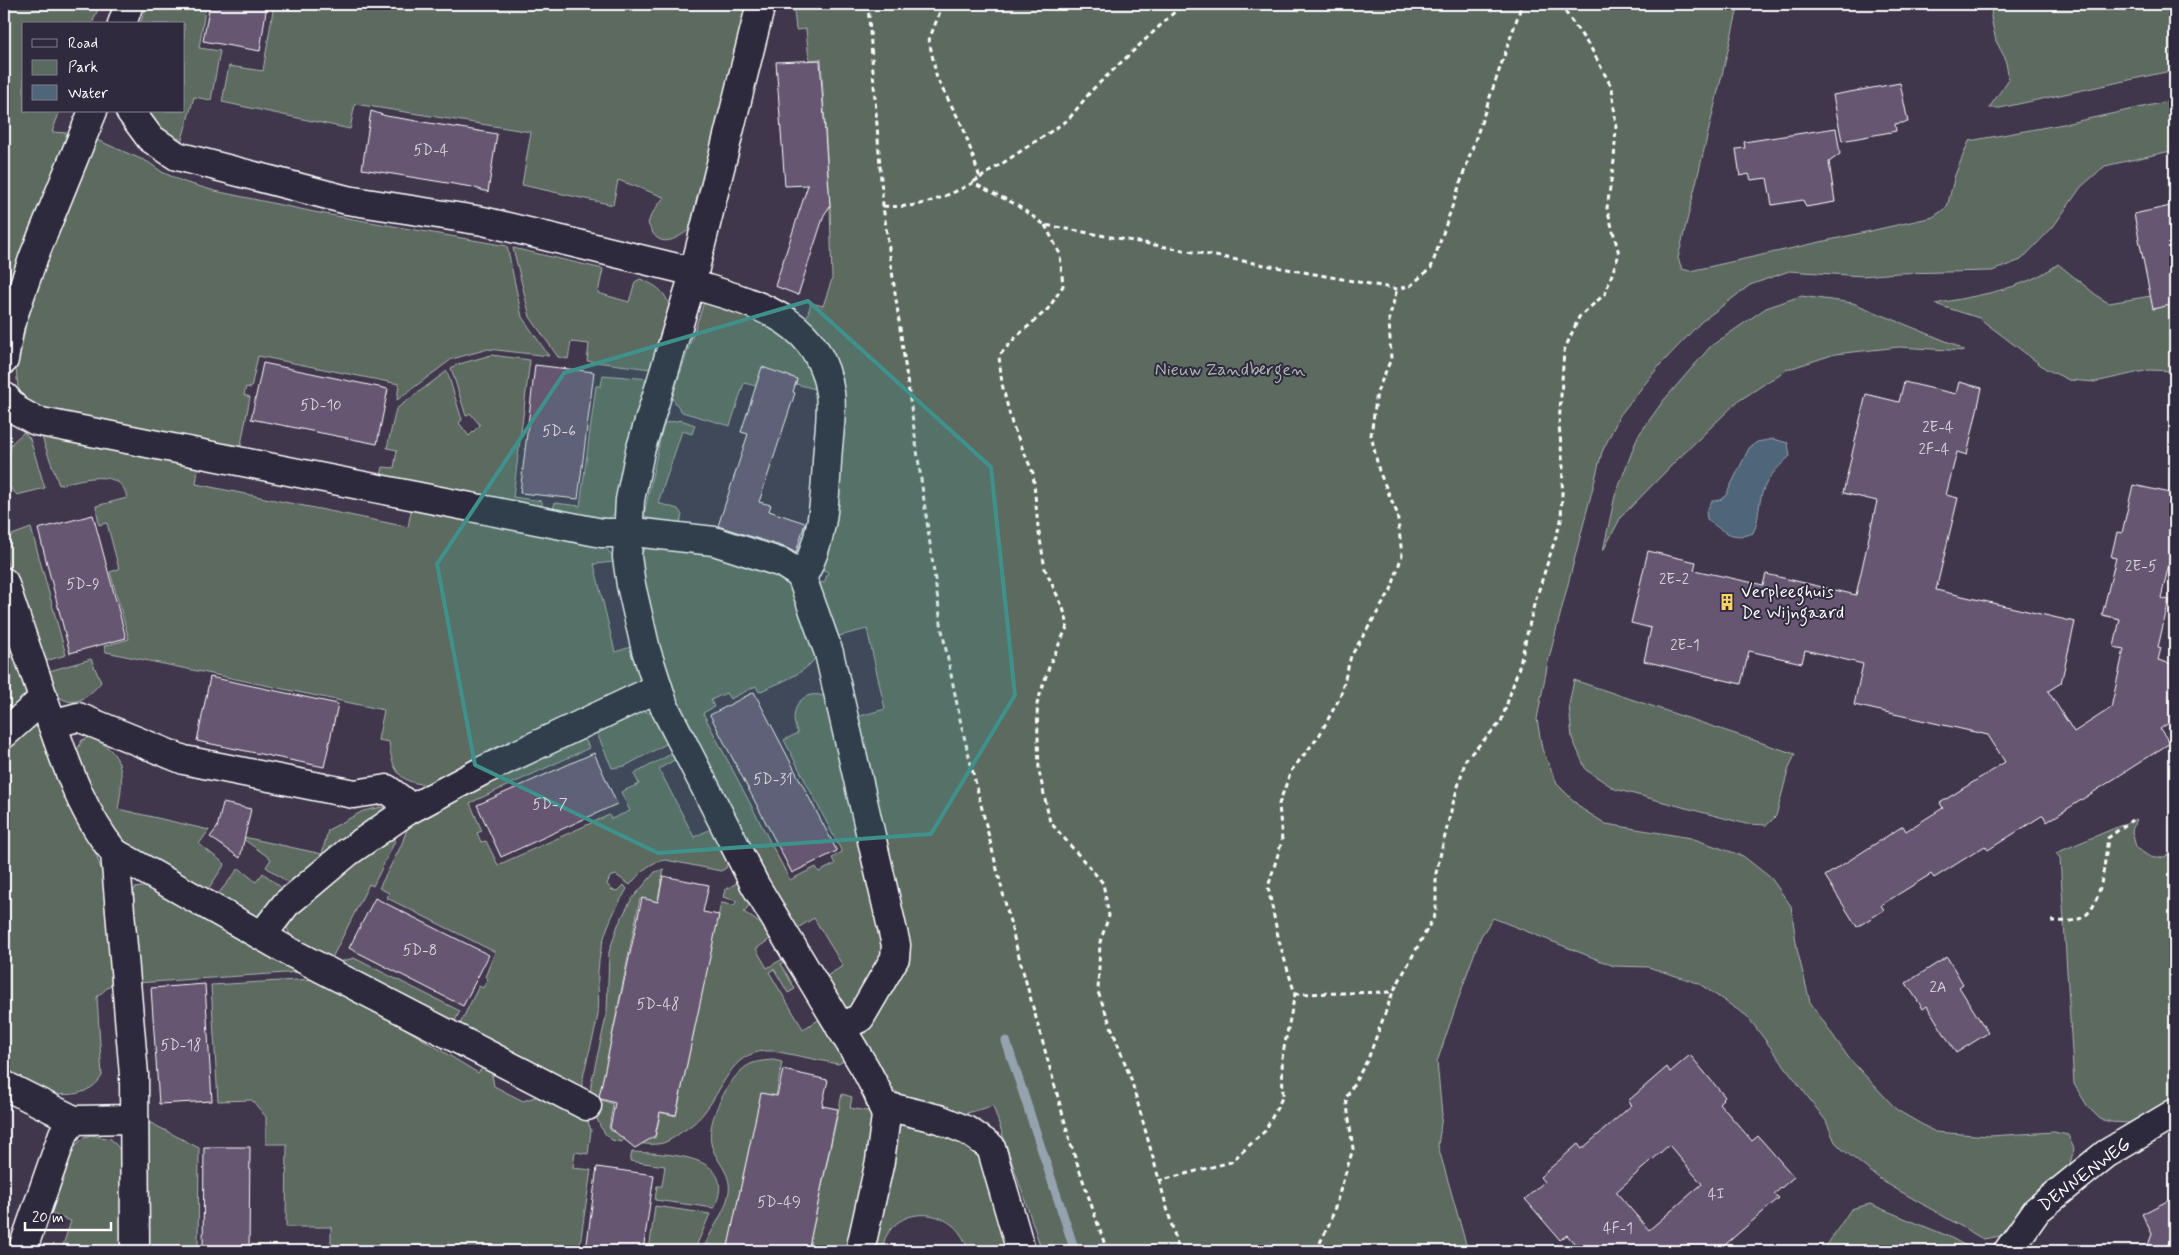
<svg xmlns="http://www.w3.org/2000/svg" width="2179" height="1255" font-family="Mynerve,sans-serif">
<rect width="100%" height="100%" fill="#40374d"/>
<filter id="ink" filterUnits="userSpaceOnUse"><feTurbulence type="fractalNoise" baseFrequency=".02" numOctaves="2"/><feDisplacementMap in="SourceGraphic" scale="10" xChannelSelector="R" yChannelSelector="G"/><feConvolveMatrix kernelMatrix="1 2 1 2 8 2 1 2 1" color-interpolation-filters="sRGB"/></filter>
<g filter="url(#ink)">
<!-- green -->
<g fill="#5b6a61" stroke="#adb4b0">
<path d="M 4,4 L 100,4 L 92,24 L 24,24 L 24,111 L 60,111 L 52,132 L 67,133 L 62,149 L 65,150 L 4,308 Z"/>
<path d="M 147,4 L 206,4 L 199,48 L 220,51 L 211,100 L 194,97 L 181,143 L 164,134 L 146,111 L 184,111 L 184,24 L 140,24 Z"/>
<path d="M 274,4 L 748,4 L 689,230 C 672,242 657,249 648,223 L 651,215 L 664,197 L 618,180 L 613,205 L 522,185 L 531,132 L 355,104 L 350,129 L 222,102 L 229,66 L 263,71 Z"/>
<path d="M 775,4 L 1739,4 L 1678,258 L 1682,269 L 1690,271 L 1933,217 L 1947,207 L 1955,175 L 1969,141 L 2069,123 L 2175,100 L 2175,150 L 2105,166 L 2081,187 L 2053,227 L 2021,260 L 1992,271 L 1898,273 L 1862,276 L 1789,271 L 1750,285 L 1701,322 L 1660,365 L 1620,415 L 1602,452 L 1548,662 L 1537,719 L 1542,749 L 1557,784 L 1582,809 L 1606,824 L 1691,838 L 1743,856 L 1771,878 L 1791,906 L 1797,949 L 1810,1002 L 1848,1057 L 1897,1110 L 1935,1132 L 1989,1136 L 2054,1132 L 2068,1135 L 2074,1149 L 2069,1167 L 2017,1216 L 2001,1236 L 1983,1239 L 1884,1182 L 1842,1149 L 1835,1142 L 1826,1121 L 1747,1016 L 1698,983 L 1648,967 L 1614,966 L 1493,918 L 1481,936 L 1469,968 L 1437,1062 L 1442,1115 L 1438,1146 L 1468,1251 L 1042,1251 L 993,1106 L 967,1113 L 968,1118 L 902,1096 L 893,1089 L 885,1079 L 856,1029 L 906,953 L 853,718 L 885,709 L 867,629 L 831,638 L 813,581 L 824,583 L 828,572 L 816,567 L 834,474 L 804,326 L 811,303 L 823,306 L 832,279 L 830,206 L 821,59 L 809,60 L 806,29 L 796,30 L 794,10 L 774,11 Z"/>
<path d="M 1992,4 L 2175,4 L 2175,70 L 2000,108 L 1989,108 L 2009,79 L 2005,58 L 1996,41 L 1991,18 Z"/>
<path d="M 97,140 L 148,162 L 162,172 L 184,182 L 215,191 L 319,213 L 507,246 L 522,317 L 549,356 L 488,349 L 452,359 L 397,400 L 399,384 L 258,356 L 251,388 L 246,387 L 244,395 L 250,397 L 240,450 L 61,414 L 29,405 L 23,397 L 18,387 L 16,369 L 31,303 Z"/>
<path d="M 2175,234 L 2175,371 L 2149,370 L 2095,382 L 2069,380 L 2046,369 L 1979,318 L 1935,304 C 1978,295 2023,290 2058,264 L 2100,298 L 2109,303 L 2157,295 L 2145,241 Z"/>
<path d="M 513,248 L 603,269 L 598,293 L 629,302 L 635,282 L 640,279 C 656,285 669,293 669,311 L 651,369 L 587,361 L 589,344 L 571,342 L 568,359 L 558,357 L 530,317 Z"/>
<path d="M 1801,296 L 1853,303 L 1953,344 L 1965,351 L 1899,347 L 1835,354 L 1786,370 L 1737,402 L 1676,461 L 1621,517 L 1603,551 L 1615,496 L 1638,436 L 1663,401 L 1711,346 L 1766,308 Z"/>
<path d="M 716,298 L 764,323 L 802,348 L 819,390 L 796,384 L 797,379 L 762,368 L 756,386 L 744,383 L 730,426 L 682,412 L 672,398 L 704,302 Z"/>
<path d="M 491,355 L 530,360 L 513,497 L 542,501 L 542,506 L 547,507 L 546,514 L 380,480 L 383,467 L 394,468 L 397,450 L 387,448 L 396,409 L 447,371 L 462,420 L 459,423 L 469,436 L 480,425 L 470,413 L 466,416 L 451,368 L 456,365 Z"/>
<path d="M 603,375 L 650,379 L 616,512 L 603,525 L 551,515 L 555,503 L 580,506 L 596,386 L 601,386 Z"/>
<path d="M 681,420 L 695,425 L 692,434 L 682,431 L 658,503 L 678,509 L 682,515 L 679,526 L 649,521 L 644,515 L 662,430 L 665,423 Z"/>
<path d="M 39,429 L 199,463 L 196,484 L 408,527 L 412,506 L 602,544 L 613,556 L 614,562 L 594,564 L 615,652 L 634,646 L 642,674 L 634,688 L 434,784 C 401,786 392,772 389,742 L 378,740 L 384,710 L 106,652 L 104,646 L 129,639 L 110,572 L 119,569 L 107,523 L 99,525 L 96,506 L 127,498 C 122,466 79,480 59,485 Z"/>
<path d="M 24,432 L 30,439 L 45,488 L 17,495 L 5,482 L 11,444 Z"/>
<path d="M 31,528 L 66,655 L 42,662 L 4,554 L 4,538 Z"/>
<path d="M 647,546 L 710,551 L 793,579 L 816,657 C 804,675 778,683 759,692 L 756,686 L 730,699 L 726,693 L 711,700 L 714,707 L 703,713 L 790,880 L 816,867 L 819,872 L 835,864 L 832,858 L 842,852 L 784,740 L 798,733 C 786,711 803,685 828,698 L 889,945 L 855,1011 L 845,1012 L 825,977 L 843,966 L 814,918 L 796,929 L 765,879 L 674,701 L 644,595 L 641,554 Z"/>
<path d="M 4,612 L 28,683 L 23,703 L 4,721 Z"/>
<path d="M 91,659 L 101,682 C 88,698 71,712 53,691 C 49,687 48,678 46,672 Z"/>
<path d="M 1574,680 L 1795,754 L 1788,771 L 1776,816 L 1767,825 L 1746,824 L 1615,789 L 1586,770 L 1572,738 L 1569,705 Z"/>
<path d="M 636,709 L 654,714 L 668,743 L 625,766 L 612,768 L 595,729 Z"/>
<path d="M 33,726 L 43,730 L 67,792 L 97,857 L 103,875 L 108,895 L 116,980 L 97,997 L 102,1076 C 82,1109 29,1092 4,1071 L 4,743 Z"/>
<path d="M 583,734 L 589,748 L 470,803 L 482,831 L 477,833 L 481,842 L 486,841 L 498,865 L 609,815 L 611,819 L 630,811 L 621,792 L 639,784 L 634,774 L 673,753 L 676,759 L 659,769 L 694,837 L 713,828 L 729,859 L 726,868 L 721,871 L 666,860 C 650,861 640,873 630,885 L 616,875 L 610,877 L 607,884 L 612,890 L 618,891 L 624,885 L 627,889 C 611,915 600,940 598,971 C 597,986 600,1000 598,1014 C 594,1041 583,1066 581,1093 L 457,1030 L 479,986 L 483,988 L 488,979 L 485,977 L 495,952 L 387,898 L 389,893 L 379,888 L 401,846 L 411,818 Z"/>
<path d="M 90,737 C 126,752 124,776 118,809 L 209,830 L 199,844 L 225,864 L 204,895 L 130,851 L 110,828 L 75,755 L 82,740 Z"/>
<path d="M 382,807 L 387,809 L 290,884 L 266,867 L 271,859 L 239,836 L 322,854 L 328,830 L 363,811 Z"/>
<path d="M 2136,819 L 2132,831 L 2136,847 C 2152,860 2158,862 2175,851 L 2175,1096 L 2146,1118 L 2129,1123 L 2111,1122 L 2100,1119 L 2088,1107 L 2074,1084 L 2060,858 L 2056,853 Z"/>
<path d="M 398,832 L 394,843 L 373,886 L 369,884 L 332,958 L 290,935 L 287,928 C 292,906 376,847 398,832 Z"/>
<path d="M 239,868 L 256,882 L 263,873 L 287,892 L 265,913 L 251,917 L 214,899 Z"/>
<path d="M 664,869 L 658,898 L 660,902 L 640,899 L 599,1099 L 613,1104 L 609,1127 L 611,1131 L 624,1134 L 622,1142 L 612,1140 L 606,1135 L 600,1126 L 590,1101 L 591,1084 L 607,1013 L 609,952 L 618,925 L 631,900 L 655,872 Z"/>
<path d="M 740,881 L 752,901 L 744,912 L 768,929 L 774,936 L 756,949 L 767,968 L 786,957 L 787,960 L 781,964 L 795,989 L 788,993 L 774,969 L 769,972 L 803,1029 L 822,1018 L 846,1060 L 838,1064 L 774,1051 C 732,1048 726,1084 706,1110 C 699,1120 690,1127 680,1133 C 675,1137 669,1141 663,1143 C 652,1146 640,1143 628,1142 L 630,1135 L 655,1138 L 660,1116 L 658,1112 L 676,1116 L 721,903 L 734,905 L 737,901 L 723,897 L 725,890 Z"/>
<path d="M 148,886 L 300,972 L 136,983 L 130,902 L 135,888 Z"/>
<path d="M 354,958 L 460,1011 L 452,1027 L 332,964 Z"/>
<path d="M 315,979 L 388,1018 L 478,1073 L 484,1066 L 491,1069 L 494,1086 L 523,1101 L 541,1095 L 586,1116 L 591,1130 L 588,1154 L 575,1152 L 573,1168 L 591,1170 L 579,1251 L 331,1251 L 331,1227 L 286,1227 L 287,1144 L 266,1144 L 266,1117 L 252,1100 L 218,1101 L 211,985 Z"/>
<path d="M 773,1060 L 782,1062 L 776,1096 L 761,1094 L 727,1251 L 703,1251 C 709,1231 726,1213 729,1192 C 732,1172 714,1160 711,1143 C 706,1121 729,1077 747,1066 C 755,1061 763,1061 773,1060 Z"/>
<path d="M 842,1094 L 852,1097 L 850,1108 L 872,1112 L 873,1124 L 849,1251 L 808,1251 Z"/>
<path d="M 897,1120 L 945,1132 L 974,1150 L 985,1169 L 1010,1243 L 1002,1251 L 968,1251 C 957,1203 888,1202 882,1251 L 873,1251 Z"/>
<path d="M 151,1123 L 199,1148 L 198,1251 L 147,1251 L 146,1124 Z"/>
<path d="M 91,1135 L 111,1139 L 123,1153 L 122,1251 L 72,1251 L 62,1248 L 71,1221 L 51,1214 L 74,1147 L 84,1137 Z"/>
<path d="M 632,1152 C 665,1154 741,1153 714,1208 L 655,1200 L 657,1186 L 662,1186 L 665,1166 L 630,1161 Z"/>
<path d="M 1870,1204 L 1948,1236 L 1975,1251 L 1823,1251 L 1851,1209 Z"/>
<path d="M 655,1206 L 710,1214 L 694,1251 L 649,1251 Z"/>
</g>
<!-- water -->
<path fill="#4f657a" stroke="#95a3af" d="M 1773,439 L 1788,443 L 1790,456 C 1776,469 1763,481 1760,502 C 1758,513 1758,523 1753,533 C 1733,541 1722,531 1707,519 L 1706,512 L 1712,501 L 1720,500 L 1726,495 L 1749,448 L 1757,442 Z"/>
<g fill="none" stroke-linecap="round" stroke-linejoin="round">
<!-- stream -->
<path stroke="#95a3af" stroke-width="9" d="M 1006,1041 L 1075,1251"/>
</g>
<!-- building -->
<g fill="#665672" stroke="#fff" fill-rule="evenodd">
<path d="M 210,4 L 267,4 L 260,51 L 203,41 Z"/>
<path d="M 820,60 L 830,206 L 824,215 L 798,295 L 775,286 L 808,185 L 785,186 L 776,62 Z"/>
<path d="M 1900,83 L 1908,122 L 1895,124 L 1896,131 L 1842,141 L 1833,95 Z"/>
<path d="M 371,111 L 386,116 L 497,134 L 488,192 L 472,187 L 362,169 Z"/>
<path d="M 1836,128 L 1840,154 L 1829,162 L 1835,202 L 1806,207 L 1803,200 L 1772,205 L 1767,178 L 1751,180 L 1749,174 L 1740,176 L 1736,149 L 1745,148 L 1744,142 Z"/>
<path d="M 2175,205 L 2175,304 L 2153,309 L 2134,214 Z"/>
<path d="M 263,363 L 388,389 L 377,444 L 251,419 Z"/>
<path d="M 535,365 L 594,372 L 578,499 L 520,493 Z"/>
<path d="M 762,367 L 797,379 L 793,392 L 795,393 L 759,502 L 771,505 L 769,511 L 805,523 L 796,553 L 787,548 L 718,526 L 748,434 L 741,432 Z"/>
<path d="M 1904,382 L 1956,394 L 1959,382 L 1982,388 L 1967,455 L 1957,452 L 1946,495 L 1958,498 L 1936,590 L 2075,622 L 2061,683 L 2048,691 L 2074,732 L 2111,708 L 2124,649 L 2114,647 L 2120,619 L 2102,615 L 2116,558 L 2111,557 L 2117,532 L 2122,533 L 2133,485 L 2175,494 L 2175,539 L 2161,598 L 2169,600 L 2158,647 L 2161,648 L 2158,660 L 2175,665 L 2175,719 L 2160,729 L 2170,743 L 2047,822 L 2043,815 L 1988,850 L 1985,846 L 1934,878 L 1931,874 L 1881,905 L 1884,910 L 1857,927 L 1825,876 L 1903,826 L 1906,831 L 1943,808 L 1940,803 L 2005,762 L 1988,735 L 1854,705 L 1863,664 L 1805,650 L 1802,663 L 1749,651 L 1741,684 L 1644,661 L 1651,628 L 1631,623 L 1648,551 L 1696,562 L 1694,570 L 1763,585 L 1766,574 L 1856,595 L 1877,501 L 1843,493 L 1866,394 L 1899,402 Z"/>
<path d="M 93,515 L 126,638 L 70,653 L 38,529 Z"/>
<path d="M 210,677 L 338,704 L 324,767 L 197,741 Z"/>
<path d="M 754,692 L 837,851 L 792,873 L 710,715 Z"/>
<path d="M 594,753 L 617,804 L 501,857 L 477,805 Z"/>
<path d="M 223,803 L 251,809 L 240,858 L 210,837 L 217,828 Z"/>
<path d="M 663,876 L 709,885 L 703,912 L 719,915 L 676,1115 L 660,1112 L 655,1136 L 635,1148 L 610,1128 L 615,1103 L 601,1099 L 599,1097 L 642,898 L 658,902 Z"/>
<path d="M 375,898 L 489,955 L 463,1006 L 349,948 Z"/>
<path d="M 1947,957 L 1963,984 L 1959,987 L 1988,1033 L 1956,1053 L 1927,1006 L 1923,1009 L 1906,983 Z"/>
<path d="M 205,984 L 212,1101 L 159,1104 L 151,988 Z"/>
<path d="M 1690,1055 L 1725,1097 L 1719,1103 L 1752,1141 L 1758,1136 L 1794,1177 L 1774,1194 L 1779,1198 L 1718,1251 L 1581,1251 L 1567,1235 L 1560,1240 L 1525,1199 L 1544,1182 L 1540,1177 L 1578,1144 L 1582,1149 L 1632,1105 L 1628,1101 L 1667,1067 L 1670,1072 ZM 1669,1145 L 1702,1184 L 1649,1230 L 1616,1192 Z"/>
<path d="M 783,1070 L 828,1080 L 822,1106 L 838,1109 L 808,1251 L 727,1251 L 761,1093 L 777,1096 Z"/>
<path d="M 204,1147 L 250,1147 L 249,1251 L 203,1251 Z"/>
<path d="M 597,1167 L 654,1175 L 643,1251 L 586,1251 Z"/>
<path d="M 2175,1197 L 2175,1241 L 2154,1251 L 2146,1251 L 2152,1234 L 2142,1214 Z"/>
</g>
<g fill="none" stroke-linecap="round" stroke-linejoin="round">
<!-- minor casing -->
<g stroke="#fff" stroke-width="31">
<g id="minor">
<path d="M 761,4 L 691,284 L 640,451 L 630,500 L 627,557 L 631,585 L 646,650 L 664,706 L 755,885 L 865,1068 L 878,1093 L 886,1116 L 880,1161 L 860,1251"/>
<path d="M 122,24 L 129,4"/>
<path d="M 130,111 L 150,138 L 177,156 L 347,200 L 483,221 L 694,272"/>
<path d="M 691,284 C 753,303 820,317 830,393 C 833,414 828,439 827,461 C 825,502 823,541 802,578"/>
<path d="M 4,360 L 10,325 L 34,256 L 93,111"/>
<path d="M 5,397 L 16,410 L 36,421 L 602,533 L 643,533 L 714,541 L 782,563 L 798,573 L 802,578 L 829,653 L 896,945 L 895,958 L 860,1018 L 840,1027"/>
<path d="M 4,582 C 18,625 33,667 47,709 C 64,758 81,813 115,853 L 134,1075 L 135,1251"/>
<path d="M 52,724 L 78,717 L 184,760 L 354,794 L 387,789 L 404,802 L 407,811"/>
<path d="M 4,734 L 44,698"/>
<path d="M 115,853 L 290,952 L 587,1106"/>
<path d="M 262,935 L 286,904 L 303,890 L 348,852 L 407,811 L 484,770 L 658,688"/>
<path d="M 4,1085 L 74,1120"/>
<path d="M 882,1105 L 939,1119 L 968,1131 L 991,1147 L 1021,1251"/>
<path d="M 22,1251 L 63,1134 L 74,1120 L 134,1119"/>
<path d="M 2008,1251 L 2037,1210 L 2106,1154 L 2175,1113"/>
</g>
</g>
<!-- path -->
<g stroke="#fff" stroke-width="3" stroke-dasharray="5 4" stroke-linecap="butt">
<path d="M 868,4 L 883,206 L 942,630 L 961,724 L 1015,942 L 1072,1148 L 1107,1251"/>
<path d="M 943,4 L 929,40 L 937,79 L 963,127 L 980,178 L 973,182"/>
<path d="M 980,178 L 1068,120 L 1092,90 L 1183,4"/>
<path d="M 883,206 C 920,209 940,199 973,183 L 1015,204 L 1045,225 L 1397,289 L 1410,286 L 1431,268 L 1522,4"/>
<path d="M 1045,225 L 1060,254 L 1063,286 L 1048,309 L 1016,337 L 999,356 L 1002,384 L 1012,424 L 1033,473 L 1038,527 L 1045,569 L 1063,608 L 1068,625 L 1050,664 L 1037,704 L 1039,771 L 1050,822 L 1103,883 L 1109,916 L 1100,942 L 1098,992 L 1131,1079 L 1179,1251"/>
<path d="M 2051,921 C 2063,921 2076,923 2086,915 C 2102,903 2105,858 2108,838 L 2132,820"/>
<path d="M 1295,994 L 1393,992"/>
<path d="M 1158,1181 L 1231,1162 L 1265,1131 L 1283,1096 L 1282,1058 L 1295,994 L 1279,941 L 1268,887 L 1282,841 L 1279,804 L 1291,771 L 1319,736 L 1340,697 L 1351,656 L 1391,590 L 1402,555 L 1397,513 L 1379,471 L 1371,435 L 1377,392 L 1391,359 L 1389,319 L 1397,289"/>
<path d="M 1316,1251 L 1331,1220 L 1353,1149 L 1346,1098 L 1368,1059 L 1393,992 L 1436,913 L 1436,873 L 1452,807 L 1466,759 L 1501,722 L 1520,664 L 1534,605 L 1561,521 L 1563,467 L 1559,425 L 1564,351 L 1579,317 L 1605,294 L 1619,254 L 1607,208 L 1614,161 L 1616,126 L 1612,88 L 1592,50 L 1564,10 L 1549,4"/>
</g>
<!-- minor -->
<use href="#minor" stroke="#2f2a3d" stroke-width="28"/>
</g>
</g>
<!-- marked area -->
<path fill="#3f918b" fill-opacity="0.2" stroke="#3f918b" stroke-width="4" stroke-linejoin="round" d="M 808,301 L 991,467 L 1015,695 L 931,834 L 658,853 L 475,765 L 437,564 L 564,373 Z"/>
<!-- icons -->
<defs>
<g id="building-bare" transform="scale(1.35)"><path d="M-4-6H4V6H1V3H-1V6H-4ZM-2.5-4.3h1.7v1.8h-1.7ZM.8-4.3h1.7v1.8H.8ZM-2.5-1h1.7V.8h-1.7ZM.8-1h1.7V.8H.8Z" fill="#ffd166" stroke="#2f2a3d" stroke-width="2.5" paint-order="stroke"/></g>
</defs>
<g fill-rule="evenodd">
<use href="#building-bare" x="1727" y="602"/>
</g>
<g text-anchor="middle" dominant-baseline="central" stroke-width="4" stroke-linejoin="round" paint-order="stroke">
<!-- number labels -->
<g font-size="15" fill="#d9d5dc">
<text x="431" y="151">5D-4</text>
<text x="321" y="406">5D-10</text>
<text x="1938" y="428">2E-4</text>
<text x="559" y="432">5D-6</text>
<text x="1934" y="450">2F-4</text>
<text x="2141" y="567">2E-5</text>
<text x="1674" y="580">2E-2</text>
<text x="83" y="585">5D-9</text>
<text x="1685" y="646">2E-1</text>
<text x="773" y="780">5D-31</text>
<text x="550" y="805">5D-7</text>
<text x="420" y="951">5D-8</text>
<text x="1938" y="988">2A</text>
<text x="658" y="1005">5D-48</text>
<text x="181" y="1046">5D-18</text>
<text x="1716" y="1195">4I</text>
<text x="779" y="1203">5D-49</text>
<text x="1618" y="1229">4F-1</text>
</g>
<!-- park labels -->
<g font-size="18" fill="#adb4b0" stroke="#2f2a3d">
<text x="1230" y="370">Nieuw Zandbergen</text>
</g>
<!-- poi labels -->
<g font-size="18" fill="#fff" stroke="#2f2a3d" text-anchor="start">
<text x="1741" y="592">Verpleeghuis<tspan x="1741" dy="21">De Wijngaard</tspan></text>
</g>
<!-- street labels -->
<g font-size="18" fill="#fff" stroke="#2f2a3d">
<text transform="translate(2085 1175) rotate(-37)">DENNENWEG</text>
</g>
</g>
<!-- margin -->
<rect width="2179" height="1255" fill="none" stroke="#2f2a3d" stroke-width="20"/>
<rect x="10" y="10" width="2159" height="1235" fill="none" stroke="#fff" stroke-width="2" filter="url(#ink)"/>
<!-- legend -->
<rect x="22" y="22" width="162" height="90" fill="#2f2a3d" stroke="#827f8b"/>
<rect x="32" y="39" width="25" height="8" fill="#2f2a3d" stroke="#827f8b"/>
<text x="68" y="48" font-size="15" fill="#ffffff">Road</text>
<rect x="32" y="60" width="25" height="15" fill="#5b6a61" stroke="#827f8b"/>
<text x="68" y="72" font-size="15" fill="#ffffff">Park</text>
<rect x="32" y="85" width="25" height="15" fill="#4f657a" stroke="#827f8b"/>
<text x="68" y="98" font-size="15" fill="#ffffff">Water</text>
<!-- scale -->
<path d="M25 1222v8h86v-8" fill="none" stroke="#ffffff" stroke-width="2.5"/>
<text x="32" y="1222" font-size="15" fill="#ffffff" stroke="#2f2a3d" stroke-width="4" paint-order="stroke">20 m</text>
</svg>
